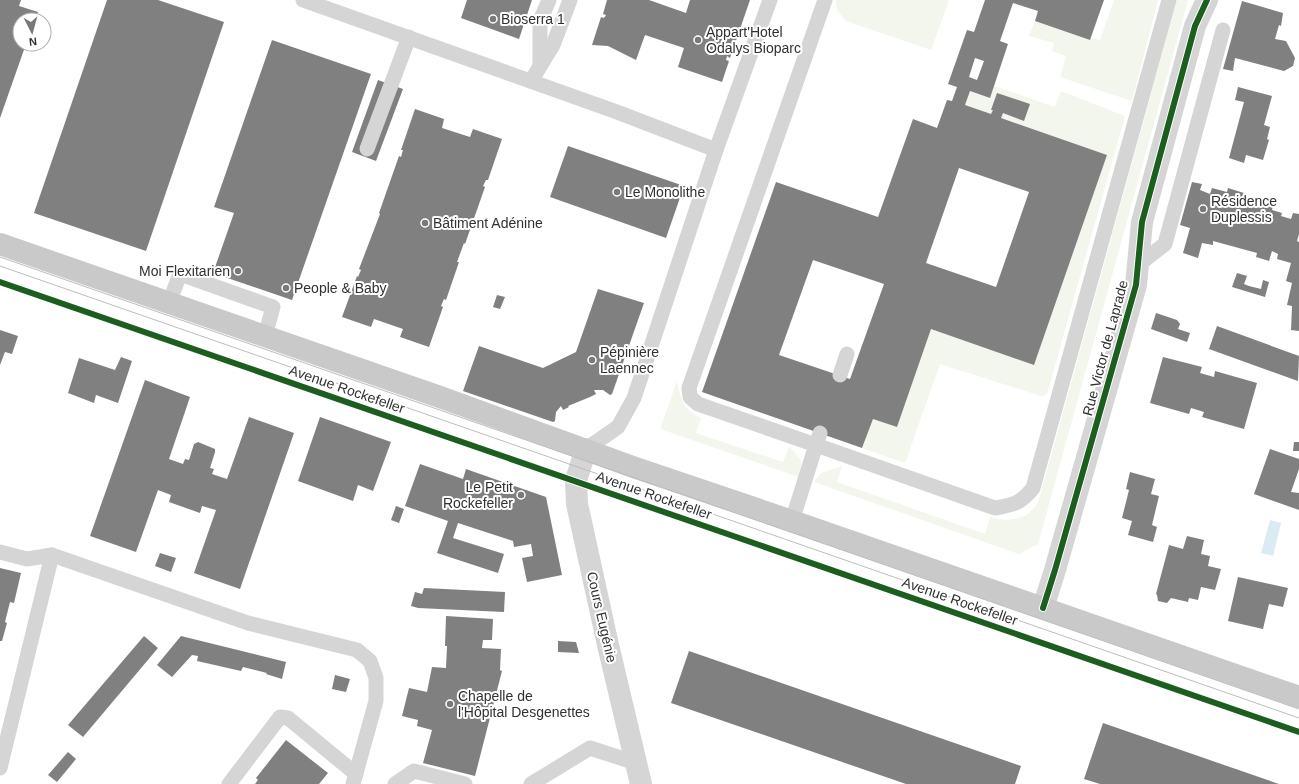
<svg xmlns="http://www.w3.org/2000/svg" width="1299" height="784" font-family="Arial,sans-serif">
<rect width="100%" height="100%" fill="#fff"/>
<!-- green -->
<g fill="#f2f6ed">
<path d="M 836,0 L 949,0 L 931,50 L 846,21 L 837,10 Z"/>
<path d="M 1114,0 L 1158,0 L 1132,101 L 1060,77 L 1066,56 L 1052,51 L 1054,43 L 1029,36 L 1035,21 L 1090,40 L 1091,38 L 1100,40 Z"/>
<path d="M 1177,0 L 1188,0 L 1038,544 L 1019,554 L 814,482 L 821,473 L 842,466 L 837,482 L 985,534 L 990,517 C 1001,521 1019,521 1029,513 C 1032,511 1035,506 1038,503 Z"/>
<path d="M 994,86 L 1055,107 L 1061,91 L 1125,116 L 1047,394 L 1041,396 L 940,364 L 905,463 L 862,448 L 873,419 L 897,427 L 931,329 L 1034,365 L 1107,155 L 965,105 L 970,91 L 990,98 Z"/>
<path d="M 677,381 C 682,401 681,408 701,418 L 696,433 L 783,462 L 789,447 C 802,459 803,460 799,477 L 660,429 Z"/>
</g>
<!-- water -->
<path fill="#daebf3" d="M 1270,520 L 1281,523 L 1273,556 L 1261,553 Z"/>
<!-- building -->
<g fill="#808080" fill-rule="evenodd">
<path d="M 0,0 L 21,0 L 19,6 L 38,12 L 35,20 L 20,20 L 20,44 L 26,44 L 0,118 Z"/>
<path d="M 107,0 L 158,0 L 224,22 L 146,251 L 34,213 Z"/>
<path d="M 467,0 L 532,0 L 519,39 L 461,18 Z"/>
<path d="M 607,0 L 649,0 L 686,13 L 690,0 L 750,0 L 730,58 L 727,56 L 726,60 L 729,61 L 722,82 L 678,67 L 684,48 L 645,35 L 636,60 L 608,46 L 592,45 L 601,17 L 604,18 L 606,15 L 603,14 Z"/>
<path d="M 985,0 L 1104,0 L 1090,40 L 1035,21 L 1038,11 L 1013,3 L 1000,41 L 1008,44 L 990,98 L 970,91 L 965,105 L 991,114 L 993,110 L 991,110 L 997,93 L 1030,104 L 1024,121 L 1003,113 L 1001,118 L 1107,155 L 1034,365 L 931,329 L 897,427 L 873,419 L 862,448 L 702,392 L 776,182 L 878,217 L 913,119 L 937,128 L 947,100 L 952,101 L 957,87 L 948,84 L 967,30 L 974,32 ZM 975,58 L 984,61 L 977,80 L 969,77 ZM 959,168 L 1029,192 L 996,287 L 926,263 ZM 813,260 L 884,284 L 850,379 L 779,355 Z"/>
<path d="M 1242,1 L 1283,13 L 1281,26 L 1279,25 L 1275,39 L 1286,41 L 1295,58 L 1293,66 L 1284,71 L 1235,58 L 1233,71 L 1223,69 Z"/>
<path d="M 272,40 L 371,74 L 292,300 L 213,273 L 234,213 L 214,207 Z"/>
<path d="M 378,80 L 403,89 L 376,161 L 352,152 Z"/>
<path d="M 1238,87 L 1272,96 L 1264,125 L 1270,127 L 1267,139 L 1269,140 L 1263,160 L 1246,155 L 1244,163 L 1229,158 L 1244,102 L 1235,100 Z"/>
<path d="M 415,109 L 444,119 L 442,128 L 470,137 L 473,129 L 502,139 L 488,180 L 486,180 L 483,186 L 485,187 L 465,244 L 464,243 L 457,262 L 459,262 L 446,300 L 444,299 L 441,306 L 443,307 L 429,347 L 400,337 L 403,329 L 374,319 L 371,327 L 342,317 L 357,276 L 358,277 L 361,270 L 359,269 L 380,214 L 379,213 L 399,156 L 401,157 L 403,150 L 401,150 Z"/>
<path d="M 568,146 L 684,186 L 666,238 L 550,197 Z"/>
<path d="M 1192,182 L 1202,184 L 1200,190 L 1210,194 L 1212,188 L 1227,192 L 1228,188 L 1244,193 L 1241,202 L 1244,203 L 1246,199 L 1273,206 L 1272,210 L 1282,213 L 1281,216 L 1291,219 L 1293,213 L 1299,214 L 1299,234 L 1297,241 L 1299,242 L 1299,331 L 1291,330 L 1292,306 L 1287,305 L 1292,283 L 1286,281 L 1291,263 L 1277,259 L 1278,254 L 1272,251 L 1269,261 L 1256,257 L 1257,253 L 1213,241 L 1213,245 L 1202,243 L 1198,258 L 1183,253 L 1190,228 L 1180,225 Z"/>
<path d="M 1237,273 L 1247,276 L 1244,284 L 1249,286 L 1261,289 L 1263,280 L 1269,282 L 1265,297 L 1232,287 Z"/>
<path d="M 598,289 L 644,303 L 612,394 L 610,395 L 603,390 L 594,390 L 596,394 L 590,397 L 568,406 L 569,407 L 563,410 L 561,406 L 556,412 L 555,421 L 553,422 L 463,391 L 479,346 L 543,368 L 576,352 Z"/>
<path d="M 497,295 L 505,297 L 500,309 L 493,307 Z"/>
<path d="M 1156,313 L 1177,320 L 1180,324 L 1178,329 L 1190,333 L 1187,342 L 1151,329 Z"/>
<path d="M 1217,326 L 1299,356 L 1298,381 L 1209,349 Z"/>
<path d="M 0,330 L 18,336 L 12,354 L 5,352 L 0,365 Z"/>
<path d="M 121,357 L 132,361 L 118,403 L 96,395 L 94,403 L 68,393 L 79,358 L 115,370 Z"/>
<path d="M 1163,357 L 1202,367 L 1200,373 L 1214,377 L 1215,371 L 1257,383 L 1244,429 L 1202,417 L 1204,412 L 1191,408 L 1189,414 L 1150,403 Z"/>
<path d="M 145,380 L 190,397 L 169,459 L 183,464 L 185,459 L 189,460 L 194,444 L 198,442 L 215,449 L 215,452 L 210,468 L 214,469 L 212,474 L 227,479 L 249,417 L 294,433 L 240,589 L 194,573 L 216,510 L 202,506 L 200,513 L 169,502 L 171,495 L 158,490 L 136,552 L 90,536 Z"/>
<path d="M 320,417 L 391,442 L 373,491 L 358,485 L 353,501 L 298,481 Z"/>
<path d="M 1294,442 L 1299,442 L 1299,451 L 1293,451 Z"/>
<path d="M 1270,449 L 1299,459 L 1299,469 L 1291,492 L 1299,493 L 1299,510 L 1254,494 Z"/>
<path d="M 420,464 L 463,479 L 466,469 L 546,497 L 562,575 L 527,582 L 522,558 L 533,556 L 531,544 L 514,547 L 513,541 L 458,523 L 453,538 L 504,554 L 498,573 L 437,553 L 448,521 L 405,506 Z"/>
<path d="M 1130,472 L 1155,479 L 1151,494 L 1159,496 L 1152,525 L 1157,527 L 1153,542 L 1128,535 L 1132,521 L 1122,518 L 1129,490 L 1126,489 Z"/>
<path d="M 396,506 L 404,509 L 399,523 L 391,520 Z"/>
<path d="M 1187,536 L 1204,540 L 1201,554 L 1210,556 L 1208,566 L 1221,569 L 1215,590 L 1201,587 L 1198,600 L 1189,598 L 1188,602 L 1171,598 L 1167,603 L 1158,601 L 1157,595 L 1156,594 L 1169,545 L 1183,549 Z"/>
<path d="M 160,553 L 176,558 L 171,572 L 155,566 Z"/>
<path d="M 0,568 L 21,573 L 14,603 L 10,602 L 5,622 L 7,623 L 2,641 L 0,641 Z"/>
<path d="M 1238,577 L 1288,588 L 1283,607 L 1269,604 L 1263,629 L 1228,621 Z"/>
<path d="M 424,588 L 505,592 L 504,612 L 418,608 L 411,606 L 415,592 L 422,594 Z"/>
<path d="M 446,616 L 493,619 L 492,640 L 483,640 L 482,648 L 501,649 L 500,670 L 502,671 L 475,776 L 423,763 L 432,730 L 417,726 L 418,720 L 402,716 L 409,688 L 427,692 L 432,667 L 446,668 L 447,646 L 445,646 Z"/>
<path d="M 144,636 L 158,648 L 83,737 L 68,725 Z"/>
<path d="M 181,636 L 286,662 L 282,679 L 266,674 L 267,673 L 243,667 L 241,671 L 197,661 L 198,656 L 192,655 L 172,677 L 157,665 Z"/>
<path d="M 558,641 L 576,642 L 579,653 L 558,652 Z"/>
<path d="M 689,651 L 1021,766 L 1015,784 L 906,784 L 671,703 Z"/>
<path d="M 335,675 L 350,679 L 346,692 L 332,689 Z"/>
<path d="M 1103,723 L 1279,784 L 1100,784 L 1084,779 Z"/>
<path d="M 286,740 L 328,773 L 319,784 L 255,784 L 258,780 L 256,778 Z"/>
<path d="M 68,752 L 76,759 L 57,782 L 48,775 Z"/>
</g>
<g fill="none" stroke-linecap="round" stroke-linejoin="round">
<!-- service -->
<g stroke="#d5d5d5" stroke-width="15">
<path d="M 303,0 L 617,112 L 716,150"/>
<path d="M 540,65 L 540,21 L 549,0"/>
<path d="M 531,81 L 553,45 L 570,0"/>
<path d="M 367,149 L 409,37"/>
<path d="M 1138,265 L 1165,244 L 1223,30"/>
<path d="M 169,303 L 180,274 L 273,307 L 265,336"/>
<path d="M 840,375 L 847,354"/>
<path d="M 820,433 L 816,445 L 995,508 C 1014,505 1021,503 1033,488 L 1169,0"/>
<path d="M 586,449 L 618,427 L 634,398 L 716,150 L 770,0"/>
<path d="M 792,521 L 816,445 L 698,404 L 690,397 L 689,388 L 825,0"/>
<path d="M 0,552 L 27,559 L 52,555 L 248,623 L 357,650 L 370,661 L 376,678 L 376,701 L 353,784"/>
<path d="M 0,768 L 52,555"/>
<path d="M 229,784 L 280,717 L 288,718 L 356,774"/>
<path d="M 395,784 L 414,771 L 465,784"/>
<path d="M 531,784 L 590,748 L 636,763"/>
</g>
<!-- minor -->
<g stroke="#d5d5d5" stroke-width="22">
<path d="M 586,449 L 576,480 L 577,504 L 608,645 L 641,784"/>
<path d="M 1043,608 L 1055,570 L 1136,285 L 1142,222 L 1195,26 L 1207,0"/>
</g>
<!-- primary -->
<path stroke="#c9c9c9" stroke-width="22" d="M 0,244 L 440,397 L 633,467 L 792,521 L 1299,697"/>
<!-- tram -->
<g stroke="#bdbdbd" stroke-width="1">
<path d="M 0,257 L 1299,709"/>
<path d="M 0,266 L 1299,718"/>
</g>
<!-- cycleway casing -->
<g stroke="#fff" stroke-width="8">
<g id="cycleway">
<path d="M 0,282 L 1299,732"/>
<path d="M 1043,608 L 1055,570 L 1136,285 L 1142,222 L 1195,26 L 1207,0"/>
</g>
</g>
<!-- cycleway -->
<use href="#cycleway" stroke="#1b5e20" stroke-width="6"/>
</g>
<!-- markers -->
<g fill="#797979" stroke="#fff" stroke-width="1.5">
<circle cx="493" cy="19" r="4"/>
<circle cx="698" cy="40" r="4"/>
<circle cx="617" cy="192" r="4"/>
<circle cx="1203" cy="209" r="4"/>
<circle cx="425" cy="223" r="4"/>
<circle cx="238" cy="271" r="4"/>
<circle cx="286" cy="288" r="4"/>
<circle cx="592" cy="360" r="4"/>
<circle cx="521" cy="495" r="4"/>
<circle cx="450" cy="704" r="4"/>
</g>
<g text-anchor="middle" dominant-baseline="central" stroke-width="4" stroke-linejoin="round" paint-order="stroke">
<!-- poi labels -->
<g font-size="14" fill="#313131" stroke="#fff" text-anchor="start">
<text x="501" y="19">Bioserra 1</text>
<text x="706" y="32">Appart'Hotel<tspan x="706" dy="16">Odalys Bioparc</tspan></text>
<text x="625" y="192">Le Monolithe</text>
<text x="1211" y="201">Résidence<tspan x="1211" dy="16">Duplessis</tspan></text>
<text x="433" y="223">Bâtiment Adénine</text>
<text x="230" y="271" text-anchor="end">Moi Flexitarien</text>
<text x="294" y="288">People &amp; Baby</text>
<text x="600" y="352">Pépinière<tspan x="600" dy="16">Laennec</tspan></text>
<text x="513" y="487" text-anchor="end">Le Petit<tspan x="513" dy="16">Rockefeller</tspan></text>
<text x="458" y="696">Chapelle de<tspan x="458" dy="16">l'Hôpital Desgenettes</tspan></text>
</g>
<!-- street labels -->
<g font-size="14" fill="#313131" stroke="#fff">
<text transform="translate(1105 348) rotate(-75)">Rue Victor de Laprade</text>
<text transform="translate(347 389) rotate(19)">Avenue Rockefeller</text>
<text transform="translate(654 495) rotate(19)">Avenue Rockefeller</text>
<text transform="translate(960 601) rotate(19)">Avenue Rockefeller</text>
<text transform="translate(602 617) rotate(77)">Cours Eugénie</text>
</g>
</g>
<!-- north arrow -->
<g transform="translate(32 32) rotate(174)"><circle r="19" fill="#ffffff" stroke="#adadad"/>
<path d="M0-3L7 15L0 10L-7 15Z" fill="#797979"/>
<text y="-6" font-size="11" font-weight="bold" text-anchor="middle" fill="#313131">N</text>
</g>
</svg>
